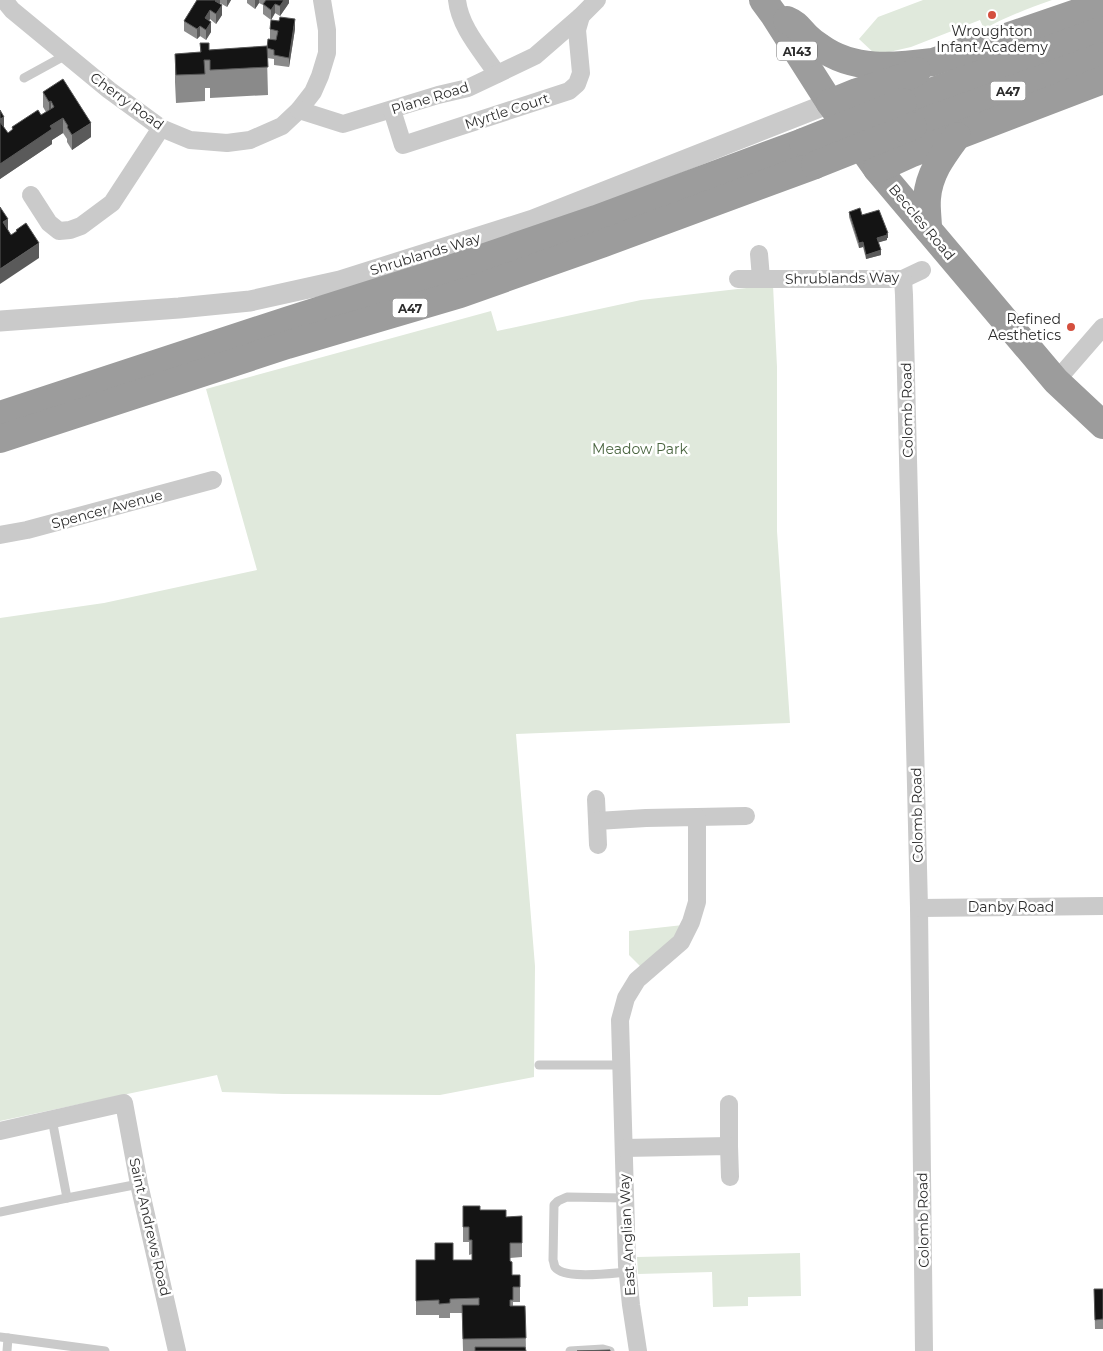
<svg xmlns="http://www.w3.org/2000/svg" width="1103" height="1351" font-family="Montserrat,sans-serif">
<rect width="100%" height="100%" fill="#fff"/>
<!-- green -->
<g fill="#e0e9dc">
<path d="M 923,0 L 1052,0 C 1029,8 1006,17 984,29 L 980,20 L 911,47 L 876,55 L 859,39 L 878,17 Z"/>
<path d="M 773,285 L 777,367 L 777,531 L 790,723 L 516,734 L 535,966 L 534,1077 L 440,1095 L 284,1094 L 222,1092 L 217,1075 L 0,1121 L 0,618 L 104,603 L 257,570 L 206,389 L 491,311 L 497,331 L 641,300 Z"/>
<path d="M 683,925 L 677,938 L 642,968 L 629,955 L 629,931 Z"/>
<path d="M 800,1253 L 801,1296 L 748,1297 L 748,1306 L 713,1307 L 712,1272 L 638,1274 L 637,1257 Z"/>
</g>
<g fill="none" stroke-linecap="round" stroke-linejoin="round">
<!-- service -->
<g stroke="#cacaca" stroke-width="9">
<path d="M 24,78 L 66,55"/>
<path d="M 539,1065 L 621,1065"/>
<path d="M 67,1198 L 139,1184"/>
<path d="M 625,1198 L 567,1197 L 558,1201 L 554,1205 L 553,1260 C 554,1262 554,1265 555,1267 C 564,1280 613,1273 627,1272"/>
<path d="M 0,1212 L 67,1198 L 52,1119"/>
<path d="M 0,1337 L 8,1338 L 7,1351"/>
<path d="M 8,1338 L 105,1351"/>
<path d="M 570,1351 L 603,1349 L 610,1351"/>
</g>
<!-- minor -->
<g stroke="#cacaca" stroke-width="18">
<path d="M 4,0 L 12,10 L 109,90 L 161,128 L 190,140 L 227,143 L 250,140 L 282,126 L 299,110 L 313,92 L 320,76 L 327,53 L 327,30 L 322,0"/>
<path d="M 457,0 C 460,28 482,51 497,74"/>
<path d="M 299,110 L 343,124 L 438,95 L 468,88 L 535,56 L 581,16 L 597,0"/>
<path d="M 392,110 L 403,145 L 569,91 L 577,84 L 581,73 L 577,30 L 581,16"/>
<path d="M 31,195 L 49,223 L 59,231 L 70,230 L 81,226 L 112,203 L 161,128"/>
<path d="M 759,254 L 761,278"/>
<path d="M 738,279 L 903,279 L 922,270"/>
<path d="M 903,279 L 904,295 L 919,908 L 924,1351"/>
<path d="M 1056,381 L 1103,327"/>
<path d="M 0,535 L 27,530 L 213,480"/>
<path d="M 596,799 L 597,821"/>
<path d="M 697,817 L 746,816"/>
<path d="M 598,845 L 597,821 L 646,818 L 697,817 L 697,902 L 691,922 L 681,942 L 637,980 L 626,998 L 620,1020 L 627,1265 L 631,1305 L 638,1351"/>
<path d="M 919,908 L 1103,906"/>
<path d="M 729,1104 L 729,1146"/>
<path d="M 0,1131 L 124,1103 L 139,1184 L 177,1351"/>
<path d="M 624,1148 L 729,1146 L 730,1177"/>
</g>
<!-- tertiary -->
<path stroke="#cacaca" stroke-width="21" d="M 0,321 L 179,308 L 250,301 L 340,281 L 533,220 L 830,103"/>
<!-- trunk -->
<g stroke="#9c9c9c" stroke-width="28">
<path d="M 763,0 L 774,15 L 830,103 L 877,169 L 1056,381 L 1103,425"/>
<path d="M 787,20 C 797,24 799,29 807,37 C 811,41 815,44 820,47 C 853,71 894,67 933,62 L 1103,4"/>
<path d="M 903,102 L 1103,30"/>
<path d="M 830,103 L 857,92 L 910,75 L 917,71"/>
<path d="M 913,126 L 1103,56"/>
<path d="M 877,169 L 910,154 L 1103,80"/>
<path d="M 928,229 C 928,219 926,208 927,198 C 929,173 943,155 957,136"/>
<path d="M 0,415 L 289,320 L 450,269 L 596,219 L 803,142"/>
<path d="M 0,439 L 287,345 L 460,294 L 604,243 L 815,165"/>
</g>
<!-- trunk-bridge -->
<g stroke="#9c9c9c" stroke-width="28">
<path d="M 803,142 L 903,102"/>
<path d="M 815,165 L 913,126"/>
</g>
</g>
<!-- wall -->
<g fill="#8a8a8a">
<path d="M 197,0 L 231,0 L 227,7 L 220,3 L 222,15 L 216,24 L 210,19 L 209,20 L 211,32 L 206,40 L 200,36 L 197,39 L 184,31 L 184,21 Z"/>
<path d="M 247,0 L 289,0 L 289,3 L 280,16 L 275,13 L 271,20 L 263,14 L 263,5 L 259,3 L 255,9 L 247,3 Z"/>
<path d="M 270,29 L 295,29 L 289,67 L 274,65 L 274,59 L 267,58 L 268,95 L 210,98 L 210,88 L 205,88 L 205,101 L 176,103 L 175,82 L 175,54 L 200,52 L 200,43 L 209,50 L 267,46 L 270,39 Z"/>
<path d="M 43,92 L 91,137 L 72,150 L 67,142 L 67,139 L 63,133 L 52,140 L 52,144 L 0,179 L 4,127 L 8,133 L 12,130 L 12,127 L 41,115 L 46,112 L 43,107 Z"/>
<path d="M 849,212 L 862,215 L 888,238 L 887,238 L 887,240 L 878,242 L 881,255 L 866,259 L 863,247 L 859,248 L 849,217 Z"/>
<path d="M 463,1206 L 506,1217 L 522,1216 L 522,1257 L 510,1258 L 510,1261 L 512,1275 L 520,1275 L 520,1302 L 513,1302 L 513,1306 L 525,1306 L 526,1351 L 463,1351 L 462,1313 L 450,1313 L 450,1318 L 439,1318 L 439,1315 L 416,1315 L 416,1260 L 472,1260 L 472,1254 L 469,1255 L 469,1242 L 463,1242 Z"/>
<path d="M 1094,1289 L 1103,1289 L 1103,1329 L 1095,1329 Z"/>
</g>
<!-- shaded-wall -->
<g fill="#5a5a5a">
<path d="M 216,0 L 220,0 L 220,3 L 215,11 L 215,1 Z"/>
<path d="M 227,0 L 231,0 L 227,7 Z"/>
<path d="M 255,0 L 259,0 L 259,3 L 255,9 Z"/>
<path d="M 284,0 L 289,0 L 289,3 L 280,16 L 280,6 Z"/>
<path d="M 275,4 L 275,13 L 271,20 L 271,10 Z"/>
<path d="M 222,5 L 222,15 L 216,24 L 216,14 Z"/>
<path d="M 210,10 L 210,19 L 205,27 L 205,18 Z"/>
<path d="M 295,19 L 295,29 L 289,67 L 289,58 Z"/>
<path d="M 211,22 L 211,32 L 206,40 L 206,30 Z"/>
<path d="M 200,26 L 200,36 L 197,39 L 197,29 Z"/>
<path d="M 51,101 L 51,115 L 49,117 L 49,102 Z"/>
<path d="M 4,117 L 4,131 L 0,134 L 0,119 Z"/>
<path d="M 63,118 L 63,133 L 52,140 L 52,144 L 0,179 L 0,164 L 50,126 Z"/>
<path d="M 91,123 L 91,137 L 72,150 L 72,135 Z"/>
<path d="M 8,219 L 8,233 L 3,222 Z"/>
<path d="M 888,233 L 888,238 L 887,238 L 887,240 L 877,243 L 877,238 Z"/>
<path d="M 863,242 L 863,247 L 859,248 L 859,243 Z"/>
<path d="M 39,243 L 39,258 L 0,284 L 0,269 Z"/>
<path d="M 881,250 L 881,255 L 866,259 L 866,255 Z"/>
</g>
<!-- building -->
<g fill="#141414" stroke="#5a5a5a">
<path d="M 197,0 L 216,0 L 215,1 L 222,5 L 216,14 L 210,10 L 205,18 L 211,22 L 206,30 L 200,26 L 197,29 L 184,21 Z"/>
<path d="M 266,0 L 284,0 L 280,6 L 275,4 L 271,10 L 263,4 Z"/>
<path d="M 280,17 L 295,19 L 289,58 L 274,55 L 274,50 L 267,48 L 268,39 L 276,40 L 278,31 L 270,29 L 271,20 L 279,21 Z"/>
<path d="M 200,43 L 209,43 L 209,50 L 267,46 L 268,67 L 210,70 L 210,60 L 204,60 L 205,74 L 176,75 L 175,54 L 201,52 Z"/>
<path d="M 63,79 L 91,123 L 72,135 L 67,127 L 68,126 L 63,118 L 50,126 L 52,129 L 0,164 L 0,122 L 8,133 L 13,129 L 12,127 L 38,110 L 41,115 L 54,107 L 51,101 L 49,102 L 43,92 Z"/>
<path d="M 0,110 L 4,117 L 0,119 Z"/>
<path d="M 0,207 L 8,219 L 3,222 L 11,235 L 17,231 L 16,230 L 26,223 L 39,243 L 0,269 Z"/>
<path d="M 860,208 L 862,215 L 879,210 L 888,233 L 887,233 L 887,235 L 877,238 L 881,250 L 866,255 L 863,242 L 859,243 L 849,212 Z"/>
<path d="M 463,1206 L 480,1206 L 480,1210 L 506,1210 L 506,1217 L 522,1216 L 522,1243 L 510,1243 L 510,1261 L 512,1262 L 512,1275 L 520,1275 L 520,1287 L 513,1287 L 513,1300 L 510,1300 L 510,1306 L 525,1306 L 526,1338 L 463,1339 L 462,1305 L 479,1305 L 479,1298 L 450,1299 L 450,1303 L 439,1304 L 439,1300 L 416,1301 L 416,1260 L 435,1260 L 435,1243 L 453,1243 L 453,1260 L 472,1260 L 472,1240 L 469,1240 L 469,1227 L 463,1227 Z"/>
<path d="M 1094,1289 L 1103,1289 L 1103,1319 L 1095,1320 Z"/>
<path d="M 475,1347 L 525,1347 L 526,1351 L 475,1351 Z"/>
<path d="M 610,1350 L 610,1351 L 577,1351 Z"/>
</g>
<!-- markers -->
<g fill="#d44f3e" stroke="#fff" stroke-width="2">
<circle cx="992" cy="15" r="5"/>
<circle cx="1071" cy="327" r="5"/>
</g>
<g text-anchor="middle" dominant-baseline="central" stroke-width="5" stroke-linejoin="round" paint-order="stroke">
<!-- shield labels -->
<g fill="#fff" stroke="#6c6c6c" stroke-width="1">
<rect x="777" y="41.5" width="40" height="19" rx="4"/>
<rect x="990.5" y="81.5" width="35" height="19" rx="4"/>
<rect x="392.5" y="298.5" width="35" height="19" rx="4"/>
</g>
<g font-size="12" font-weight="bold" fill="#2d2d2d">
<text x="797" y="51">A143</text>
<text x="1008" y="91">A47</text>
<text x="410" y="308">A47</text>
</g>
<!-- poi labels -->
<g font-size="14" fill="#2d2d2d" stroke="#fff">
<text x="992" y="31">Wroughton<tspan x="992" dy="16">Infant Academy</tspan></text>
<text x="1061" y="319" text-anchor="end">Refined<tspan x="1061" dy="16">Aesthetics</tspan></text>
</g>
<!-- street labels -->
<g font-size="14" fill="#2d2d2d" stroke="#fff">
<text transform="translate(430 98) rotate(-17)">Plane Road</text>
<text transform="translate(127 101) rotate(36)">Cherry Road</text>
<text transform="translate(507 111) rotate(-18)">Myrtle Court</text>
<text transform="translate(922 222) rotate(50)">Beccles Road</text>
<text transform="translate(425 254) rotate(-17)">Shrublands Way</text>
<text transform="translate(842 278) rotate(-1)">Shrublands Way</text>
<text transform="translate(907 410) rotate(-91)">Colomb Road</text>
<text transform="translate(107 509) rotate(-15)">Spencer Avenue</text>
<text transform="translate(917 815) rotate(-91)">Colomb Road</text>
<text x="1011" y="907">Danby Road</text>
<text transform="translate(923 1220) rotate(-91)">Colomb Road</text>
<text transform="translate(150 1227) rotate(77)">Saint Andrews Road</text>
<text transform="translate(627 1235) rotate(-93)">East Anglian Way</text>
</g>
<!-- park labels -->
<g font-size="14" fill="#49643f" stroke="#fff">
<text x="640" y="449">Meadow Park</text>
</g>
</g>
</svg>
